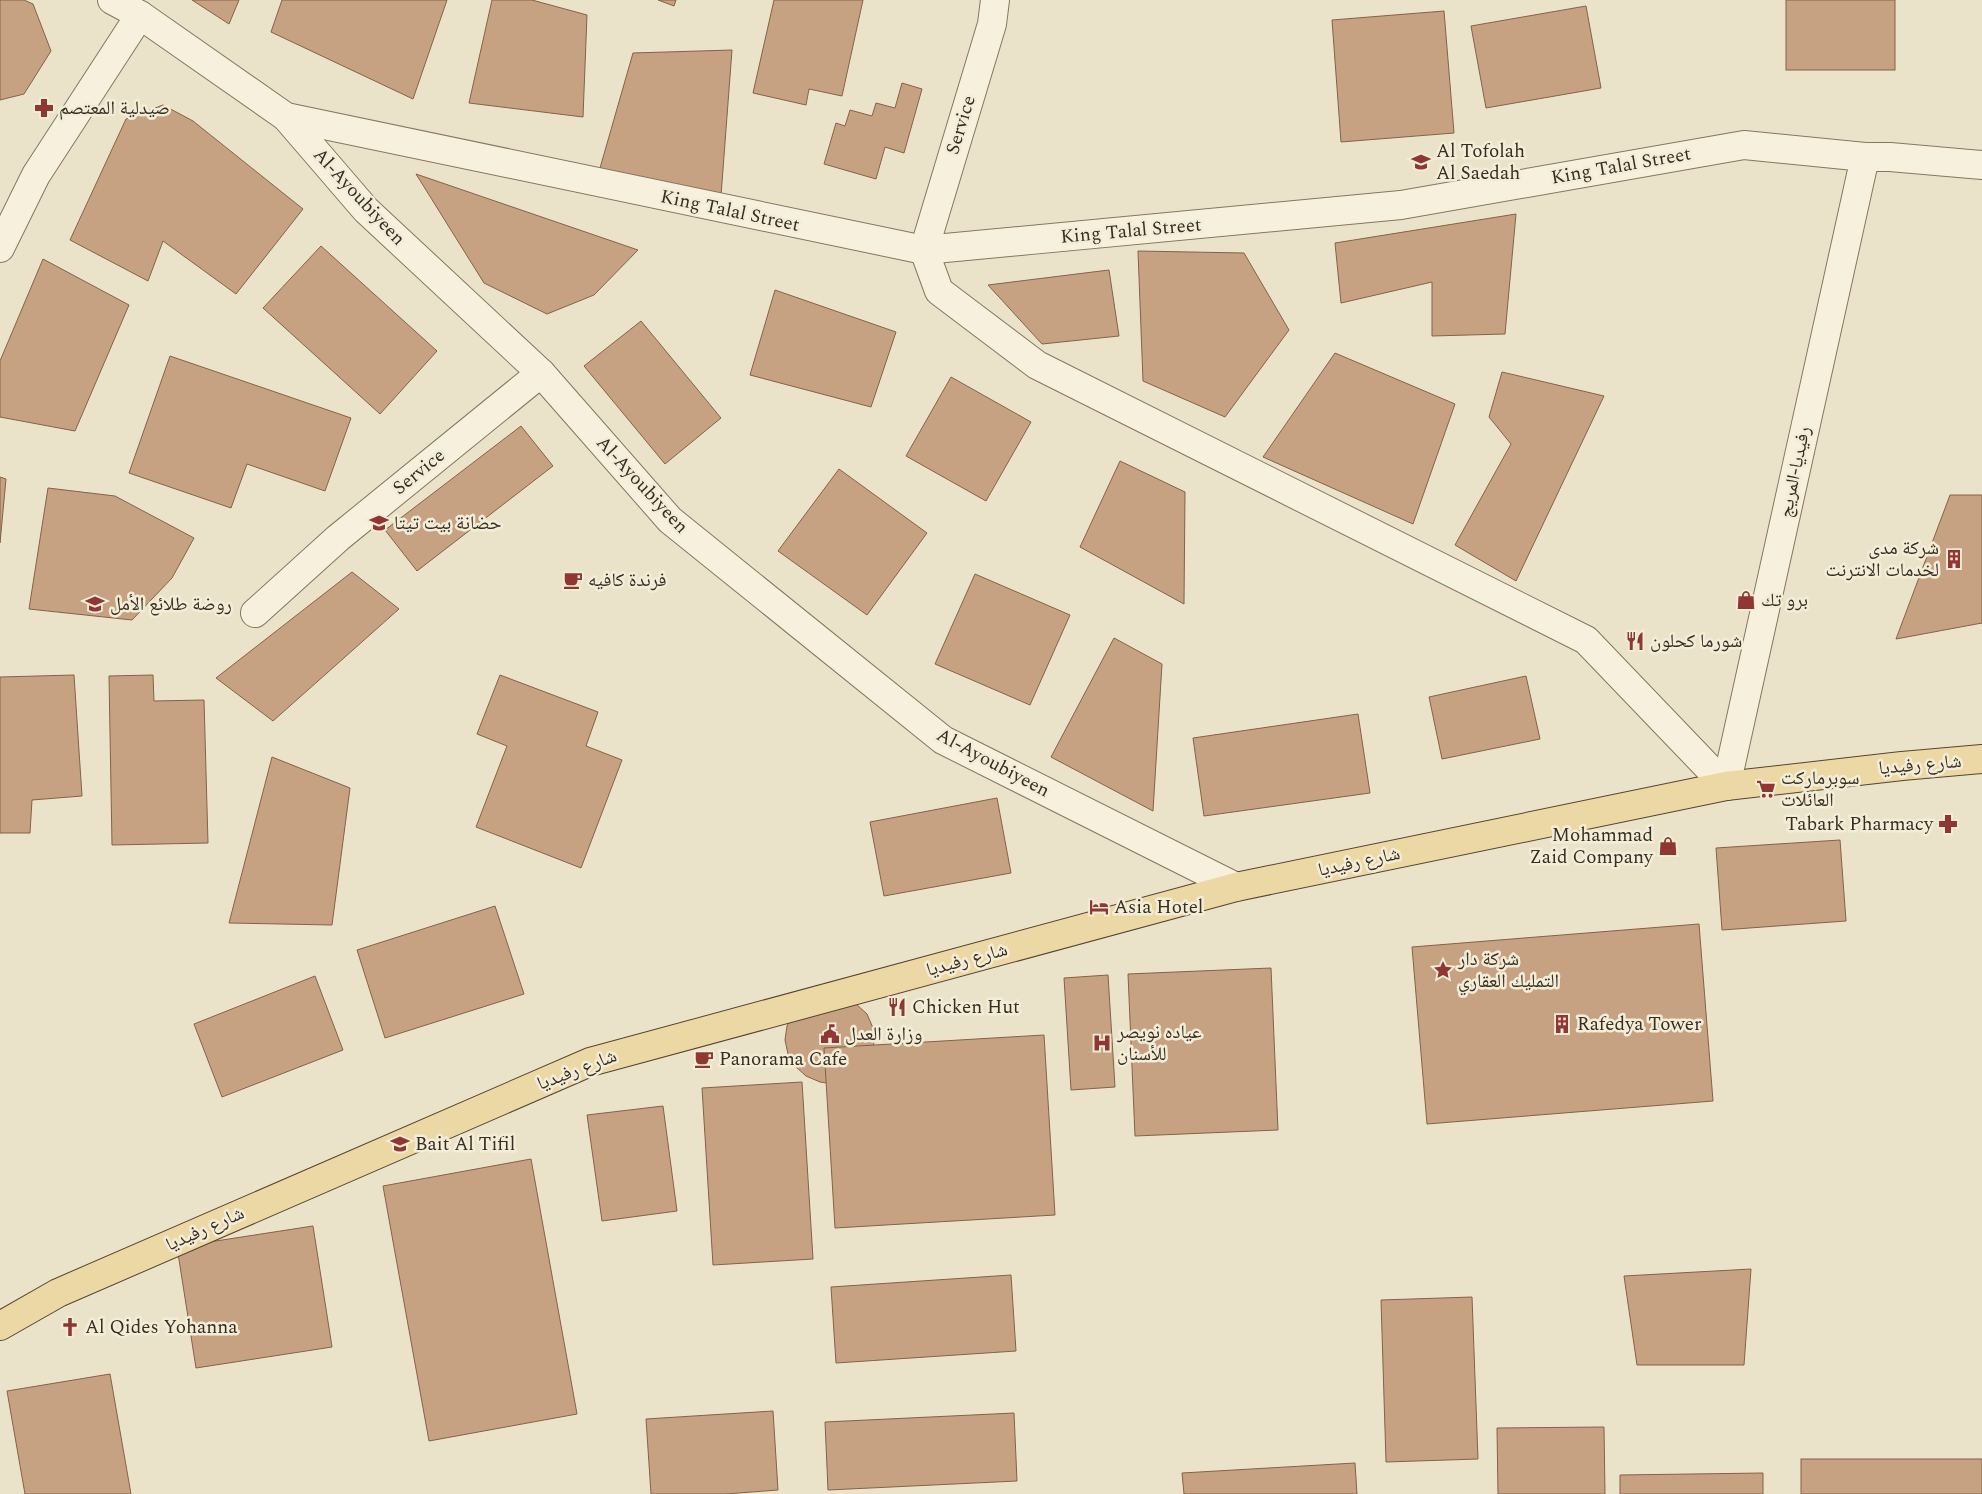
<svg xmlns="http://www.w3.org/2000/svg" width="1982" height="1494" font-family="Spectral,'Noto Naskh Arabic',serif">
<rect width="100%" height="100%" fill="#ebe3c9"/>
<!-- building -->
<g fill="#c7a282" stroke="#846246">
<path d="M 0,0 L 24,0 L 33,4 L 51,51 L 24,94 L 0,100 Z"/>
<path d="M 192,0 L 239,0 L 229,24 Z"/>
<path d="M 282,0 L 447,0 L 413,99 L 271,32 Z"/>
<path d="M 492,0 L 532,0 L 587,15 L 583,117 L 469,103 Z"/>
<path d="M 658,0 L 676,0 L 674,6 Z"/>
<path d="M 774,0 L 863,0 L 842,96 L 809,89 L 806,105 L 753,93 Z"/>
<rect x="1786" y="0" width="109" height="70"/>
<path d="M 1586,6 L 1601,88 L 1486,108 L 1471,26 Z"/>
<path d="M 1444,11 L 1454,133 L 1341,142 L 1332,20 Z"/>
<path d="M 732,50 L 720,209 L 596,182 L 633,53 Z"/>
<path d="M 902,83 L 922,89 L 904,153 L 885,147 L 876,179 L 824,164 L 836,123 L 845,126 L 850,110 L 872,116 L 876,103 L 895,108 Z"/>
<path d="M 163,105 L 193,121 L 303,209 L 236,294 L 163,241 L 148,281 L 70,240 L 126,119 Z"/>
<path d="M 416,174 L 638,250 L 594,295 L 547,314 L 484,283 Z"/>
<path d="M 1516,214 L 1505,334 L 1432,336 L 1432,282 L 1341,303 L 1335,243 Z"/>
<path d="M 321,246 L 437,351 L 380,414 L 263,308 Z"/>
<path d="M 1138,251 L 1244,253 L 1289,330 L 1225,417 L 1143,381 Z"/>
<path d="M 43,259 L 129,305 L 75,431 L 0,417 L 0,361 Z"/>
<path d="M 1109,270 L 1119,336 L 1042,344 L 988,285 Z"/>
<path d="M 775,290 L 896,332 L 871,407 L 750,375 Z"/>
<path d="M 641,321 L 721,418 L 665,464 L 584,366 Z"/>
<path d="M 1335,353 L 1455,404 L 1413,524 L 1263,457 Z"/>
<path d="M 170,356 L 351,418 L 325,491 L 247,464 L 231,508 L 129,473 Z"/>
<path d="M 1502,372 L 1604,396 L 1516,581 L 1455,545 L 1511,444 L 1489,417 Z"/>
<path d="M 951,377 L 1031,422 L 986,501 L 906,456 Z"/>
<path d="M 521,426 L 553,466 L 417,571 L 385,530 Z"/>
<path d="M 1120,461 L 1185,492 L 1184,604 L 1080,547 Z"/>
<path d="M 839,469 L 927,533 L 867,615 L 778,551 Z"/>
<path d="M 0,477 L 6,479 L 0,543 Z"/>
<path d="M 48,488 L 115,496 L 194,538 L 172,578 L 132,620 L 29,609 Z"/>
<path d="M 1950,495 L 1982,495 L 1982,623 L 1896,639 Z"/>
<path d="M 352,572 L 399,609 L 273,721 L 216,678 Z"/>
<path d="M 975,574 L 1070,615 L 1030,705 L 935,664 Z"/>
<path d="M 1114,638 L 1162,664 L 1153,811 L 1051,757 Z"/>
<path d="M 74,675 L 82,796 L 32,800 L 30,833 L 0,833 L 0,677 Z"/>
<path d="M 153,675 L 154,701 L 204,700 L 208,843 L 112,845 L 109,676 Z"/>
<path d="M 500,675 L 598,712 L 586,746 L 622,760 L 581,868 L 476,827 L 507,746 L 477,734 Z"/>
<path d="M 1526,676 L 1540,739 L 1442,759 L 1429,697 Z"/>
<path d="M 1358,714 L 1370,793 L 1204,816 L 1193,738 Z"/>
<path d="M 272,757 L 350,788 L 332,925 L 229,923 Z"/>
<path d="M 997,798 L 1011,873 L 884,896 L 870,822 Z"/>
<path d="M 1840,840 L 1846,921 L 1722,930 L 1716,848 Z"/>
<path d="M 495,906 L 524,994 L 385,1038 L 357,950 Z"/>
<path d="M 1699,924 L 1713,1101 L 1427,1124 L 1412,947 Z"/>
<path d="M 1271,968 L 1278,1130 L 1135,1136 L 1128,974 Z"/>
<path d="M 1108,975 L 1115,1087 L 1071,1090 L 1064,978 Z"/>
<path d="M 315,976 L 343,1050 L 222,1097 L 194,1024 Z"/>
<path d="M 856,1004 L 867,1014 L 873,1028 L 874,1043 L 870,1057 L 862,1070 L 849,1079 L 833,1084 L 820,1082 L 806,1076 L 795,1066 L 788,1054 L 785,1040 L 787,1026 L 794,1013 Z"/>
<path d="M 1044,1035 L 1055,1215 L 835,1228 L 824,1048 Z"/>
<path d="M 802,1082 L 813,1259 L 713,1265 L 702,1088 Z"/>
<path d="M 663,1106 L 677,1211 L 602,1221 L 587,1115 Z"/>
<path d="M 531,1159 L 577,1414 L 429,1441 L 383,1186 Z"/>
<path d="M 313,1226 L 332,1347 L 196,1368 L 177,1247 Z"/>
<path d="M 1751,1269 L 1744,1365 L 1637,1365 L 1624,1276 Z"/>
<path d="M 1011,1275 L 1016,1351 L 836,1363 L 831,1287 Z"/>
<path d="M 1472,1297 L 1478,1459 L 1386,1462 L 1381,1300 Z"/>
<path d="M 110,1374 L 131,1494 L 25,1494 L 7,1391 Z"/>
<path d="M 773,1411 L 778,1490 L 725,1494 L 651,1494 L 646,1419 Z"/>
<path d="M 1014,1413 L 1017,1481 L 828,1490 L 825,1422 Z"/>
<path d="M 1604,1427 L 1605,1494 L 1498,1494 L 1497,1428 Z"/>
<rect x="1801" y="1459" width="181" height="35"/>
<path d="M 1355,1463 L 1357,1494 L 1184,1494 L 1182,1473 Z"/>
<path d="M 1763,1473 L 1763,1494 L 1620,1494 L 1620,1475 Z"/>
</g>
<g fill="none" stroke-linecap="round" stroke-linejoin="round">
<!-- minor casing -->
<g stroke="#86765f" stroke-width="30">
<g id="minor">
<path d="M 112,0 L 140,15 L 286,117 L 366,210 L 541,373 L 670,520 L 943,740 L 1236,887"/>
<path d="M 995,0 L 992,24 L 924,250 L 939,291 L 1037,365 L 1586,640 L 1726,786"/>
<path d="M 286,117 L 924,250 L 1401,205 L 1744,145 L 1865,157 L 1890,157 L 1982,165"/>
<path d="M 0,248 L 36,175 L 140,15"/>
<path d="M 255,613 L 338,538 L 541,373"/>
<path d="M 1726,786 L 1865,157"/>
</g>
</g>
<!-- major casing -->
<g stroke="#554432" stroke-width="30">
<path id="major" d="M 0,1326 L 58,1293 L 590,1062 L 1236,887 L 1726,786 L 1902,766 L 1982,759"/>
</g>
<!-- minor -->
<use href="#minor" stroke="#f7f0dc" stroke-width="28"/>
<!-- major -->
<use href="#major" stroke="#ebd8a4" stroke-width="28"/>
</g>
<!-- icons -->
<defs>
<g id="pharmacy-bare" transform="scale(1.5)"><path d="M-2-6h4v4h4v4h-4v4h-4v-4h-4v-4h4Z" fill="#913733" stroke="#f3edd8" stroke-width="2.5" paint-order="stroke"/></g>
<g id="school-bare" transform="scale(1.5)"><path d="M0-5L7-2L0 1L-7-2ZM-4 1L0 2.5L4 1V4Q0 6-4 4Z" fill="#913733" stroke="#f3edd8" stroke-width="2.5" paint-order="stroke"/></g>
<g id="building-bare" transform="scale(1.5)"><path d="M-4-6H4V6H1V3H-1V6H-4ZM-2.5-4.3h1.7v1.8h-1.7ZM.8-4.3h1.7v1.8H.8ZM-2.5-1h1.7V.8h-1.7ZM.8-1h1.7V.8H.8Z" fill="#913733" stroke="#f3edd8" stroke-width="2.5" paint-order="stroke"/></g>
<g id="cafe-bare" transform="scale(1.5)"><path d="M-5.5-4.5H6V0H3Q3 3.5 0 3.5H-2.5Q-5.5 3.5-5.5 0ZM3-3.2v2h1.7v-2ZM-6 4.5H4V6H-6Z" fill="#913733" stroke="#f3edd8" stroke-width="2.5" paint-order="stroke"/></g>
<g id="shop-bare" transform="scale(1.5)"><path d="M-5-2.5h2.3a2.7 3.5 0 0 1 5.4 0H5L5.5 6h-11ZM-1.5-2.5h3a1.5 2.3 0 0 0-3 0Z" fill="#913733" stroke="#f3edd8" stroke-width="2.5" paint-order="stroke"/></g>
<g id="restaurant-bare" transform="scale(1.5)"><path d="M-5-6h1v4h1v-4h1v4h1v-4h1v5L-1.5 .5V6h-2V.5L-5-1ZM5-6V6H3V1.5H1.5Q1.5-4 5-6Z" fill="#913733" stroke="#f3edd8" stroke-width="2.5" paint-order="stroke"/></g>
<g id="supermarket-bare" transform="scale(1.5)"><path d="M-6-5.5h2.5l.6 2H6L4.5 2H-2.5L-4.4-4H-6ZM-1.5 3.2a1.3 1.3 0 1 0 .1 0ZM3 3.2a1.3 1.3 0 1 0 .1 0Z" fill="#913733" stroke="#f3edd8" stroke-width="2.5" paint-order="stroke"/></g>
<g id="hotel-bare" transform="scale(1.5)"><path d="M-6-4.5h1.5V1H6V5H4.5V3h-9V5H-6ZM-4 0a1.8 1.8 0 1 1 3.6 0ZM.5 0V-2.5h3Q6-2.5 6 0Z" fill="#913733" stroke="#f3edd8" stroke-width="2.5" paint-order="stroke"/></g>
<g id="sight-bare" transform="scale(1.5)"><path d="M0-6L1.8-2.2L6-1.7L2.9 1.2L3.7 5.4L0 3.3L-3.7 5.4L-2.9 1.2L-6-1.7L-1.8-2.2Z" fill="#913733" stroke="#f3edd8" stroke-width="2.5" paint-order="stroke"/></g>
<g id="civic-bare" transform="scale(1.5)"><path d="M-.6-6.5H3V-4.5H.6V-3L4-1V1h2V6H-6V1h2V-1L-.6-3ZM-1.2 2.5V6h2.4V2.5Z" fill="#913733" stroke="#f3edd8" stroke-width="2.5" paint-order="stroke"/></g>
<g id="hospital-bare" transform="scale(1.5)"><path d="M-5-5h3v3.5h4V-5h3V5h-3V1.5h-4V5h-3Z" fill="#913733" stroke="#f3edd8" stroke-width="2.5" paint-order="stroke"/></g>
<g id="church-bare" transform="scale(1.5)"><path d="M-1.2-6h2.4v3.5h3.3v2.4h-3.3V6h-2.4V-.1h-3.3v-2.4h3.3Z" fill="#913733" stroke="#f3edd8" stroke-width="2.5" paint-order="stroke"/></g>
</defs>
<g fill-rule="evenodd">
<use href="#pharmacy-bare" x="44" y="108"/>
<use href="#school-bare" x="1421" y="162"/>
<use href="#school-bare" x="379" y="523"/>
<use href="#building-bare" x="1954" y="559"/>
<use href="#cafe-bare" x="573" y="580"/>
<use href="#shop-bare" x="1746" y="600"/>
<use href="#school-bare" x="95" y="604"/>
<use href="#restaurant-bare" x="1635" y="641"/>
<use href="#supermarket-bare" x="1766" y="789"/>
<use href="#pharmacy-bare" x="1948" y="824"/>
<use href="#shop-bare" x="1668" y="846"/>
<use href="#hotel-bare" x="1099" y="907"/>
<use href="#sight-bare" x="1443" y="970"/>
<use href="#restaurant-bare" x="897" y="1007"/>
<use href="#building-bare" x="1562" y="1024"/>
<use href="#civic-bare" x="830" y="1034"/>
<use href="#hospital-bare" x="1102" y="1043"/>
<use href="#cafe-bare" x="704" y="1059"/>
<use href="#school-bare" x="400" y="1144"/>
<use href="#church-bare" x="70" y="1327"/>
</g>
<g text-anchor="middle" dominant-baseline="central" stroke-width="5" stroke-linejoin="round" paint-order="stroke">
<!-- poi labels -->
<g font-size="19" fill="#382d21" stroke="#f3edd8" text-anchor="start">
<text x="59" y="108">صيدلية المعتصم</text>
<text x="1436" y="151">Al Tofolah<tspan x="1436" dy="22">Al Saedah</tspan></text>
<text x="394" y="523">حضانة بيت تيتا</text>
<text x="1939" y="548" text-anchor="end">شركة مدى<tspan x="1939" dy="22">لخدمات الانترنت</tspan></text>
<text x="588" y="580">فرندة كافيه</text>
<text x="1761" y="600">برو تك</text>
<text x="110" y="604">روضة طلائع الأمل</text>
<text x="1650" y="641">شورما كحلون</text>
<text x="1781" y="778">سوبرماركت<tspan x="1781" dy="22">العائلات</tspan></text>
<text x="1933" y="824" text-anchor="end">Tabark Pharmacy</text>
<text x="1653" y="835" text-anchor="end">Mohammad<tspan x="1653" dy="22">Zaid Company</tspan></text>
<text x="1114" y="907">Asia Hotel</text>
<text x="1458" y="959">شركة دار<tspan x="1458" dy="22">التمليك العقاري</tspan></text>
<text x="912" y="1007">Chicken Hut</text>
<text x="1577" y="1024">Rafedya Tower</text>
<text x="1117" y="1032">عياده نويصر<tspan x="1117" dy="22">للأسنان</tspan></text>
<text x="845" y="1034">وزارة العدل</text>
<text x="719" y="1059">Panorama Cafe</text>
<text x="415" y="1144">Bait Al Tifil</text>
<text x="85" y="1327">Al Qides Yohanna</text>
</g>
<!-- street labels -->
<g font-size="19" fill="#382d21" stroke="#f3edd8">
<text transform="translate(961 125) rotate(-73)">Service</text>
<text transform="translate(1621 166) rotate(-10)">King Talal Street</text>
<text transform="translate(359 197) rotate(47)">Al-Ayoubiyeen</text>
<text transform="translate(730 211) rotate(12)">King Talal Street</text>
<text transform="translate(1131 231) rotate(-5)">King Talal Street</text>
<text transform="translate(419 472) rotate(-39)">Service</text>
<text transform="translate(1795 472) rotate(-78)">رفيديا-المريج</text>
<text transform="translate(642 485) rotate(47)">Al-Ayoubiyeen</text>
<text transform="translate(993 763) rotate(28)">Al-Ayoubiyeen</text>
<text transform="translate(1920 765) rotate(-5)">شارع رفيديا</text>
<text transform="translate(1359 862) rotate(-12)">شارع رفيديا</text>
<text transform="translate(967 960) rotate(-15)">شارع رفيديا</text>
<text transform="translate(577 1070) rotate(-21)">شارع رفيديا</text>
<text transform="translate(205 1229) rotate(-24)">شارع رفيديا</text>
</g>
</g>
</svg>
